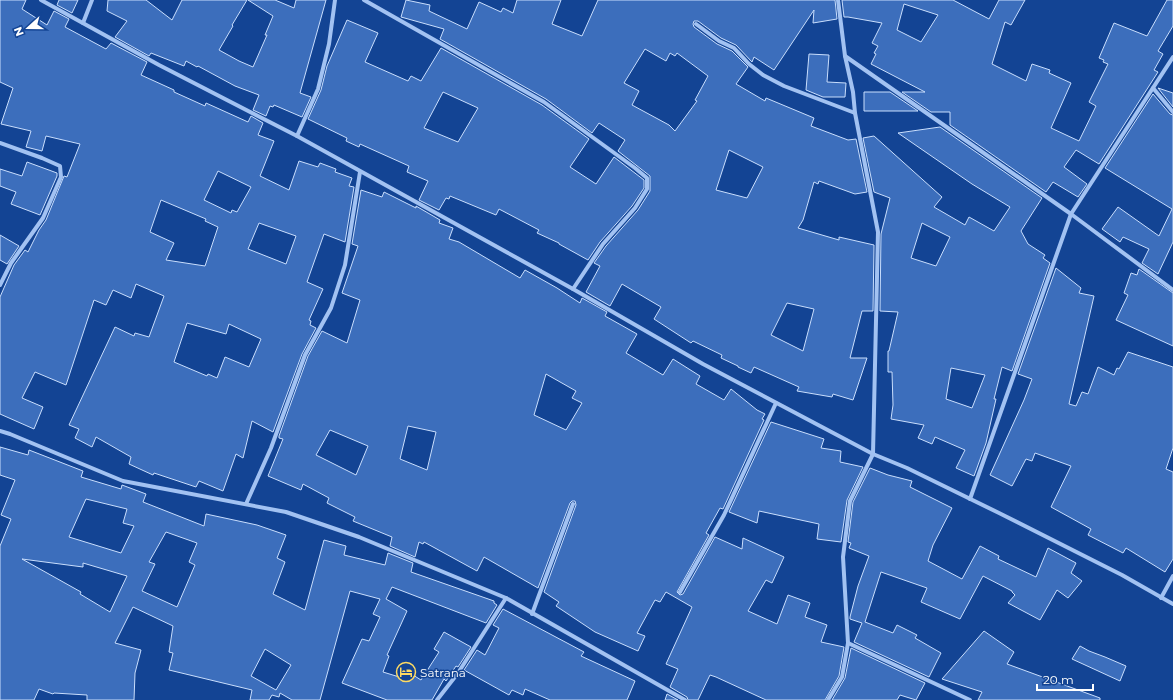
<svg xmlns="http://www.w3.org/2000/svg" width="1173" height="700" font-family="Montserrat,sans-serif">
<rect width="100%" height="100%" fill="#134494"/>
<!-- building -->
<g fill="#3c6ebc" stroke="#c9defd" fill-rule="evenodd">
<path d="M 0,0 L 26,0 L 22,9 L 47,25 L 54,11 L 69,19 L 65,27 L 106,49 L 111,43 L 147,62 L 141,75 L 174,90 L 174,92 L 205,106 L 206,103 L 248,122 L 251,116 L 263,123 L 258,135 L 274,141 L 260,176 L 289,190 L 299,161 L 318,167 L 320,163 L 336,169 L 335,172 L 352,178 L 349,186 L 354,187 L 345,242 L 324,234 L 307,282 L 323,289 L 309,320 L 311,321 L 310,325 L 316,328 L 302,354 L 273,432 L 252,421 L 243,458 L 236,454 L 223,491 L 199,481 L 196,487 L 154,473 L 153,475 L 129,464 L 131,457 L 96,437 L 92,447 L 75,438 L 79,429 L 69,425 L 115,327 L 134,336 L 135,333 L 149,337 L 164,296 L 136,284 L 131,298 L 113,290 L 106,305 L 94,300 L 66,385 L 35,372 L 22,398 L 43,407 L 34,429 L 0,414 L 0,297 L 14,265 L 25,250 L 28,252 L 39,230 L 46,220 L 64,176 L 67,177 L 80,144 L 46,136 L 42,151 L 26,147 L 31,131 L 1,124 L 13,88 L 0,82 ZM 218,171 L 251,187 L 237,212 L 232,210 L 231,213 L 204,200 ZM 161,200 L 206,219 L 205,221 L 218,227 L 205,266 L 166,260 L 174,243 L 150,232 ZM 259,223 L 296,236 L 286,264 L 248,249 ZM 187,323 L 226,334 L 229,324 L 261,339 L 249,367 L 225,357 L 217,378 L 208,374 L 207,376 L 174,362 Z"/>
<path d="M 59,0 L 78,0 L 72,13 L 57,5 Z"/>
<path d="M 108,0 L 146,0 L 172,20 L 182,0 L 247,0 L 232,25 L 233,26 L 219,50 L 239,61 L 253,67 L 267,35 L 265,35 L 273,16 L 248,0 L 275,0 L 294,8 L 296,0 L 326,0 L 300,93 L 311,97 L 302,117 L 274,105 L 273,107 L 270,106 L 266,116 L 253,110 L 259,95 L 235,86 L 198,66 L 197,67 L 186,61 L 184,66 L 151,53 L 149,56 L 115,37 L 127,21 L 107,11 Z"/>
<path d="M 406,0 L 430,5 L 429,11 L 467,29 L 479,2 L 501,12 L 503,8 L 513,13 L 517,0 L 561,0 L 552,24 L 582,36 L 598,0 L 835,0 L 837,19 L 813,23 L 814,10 L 774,70 L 754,57 L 752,62 L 736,45 L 721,38 L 698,21 L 694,21 L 693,24 L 694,27 L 717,44 L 732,51 L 748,67 L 736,84 L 765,101 L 766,98 L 814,118 L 811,126 L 848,140 L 856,139 L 867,192 L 855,194 L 819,181 L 818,184 L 814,182 L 803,220 L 798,228 L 839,240 L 839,237 L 874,245 L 873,311 L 862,311 L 850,358 L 867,358 L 853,400 L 833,394 L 832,397 L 797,391 L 799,387 L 754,367 L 751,373 L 738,367 L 738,366 L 721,358 L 722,355 L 693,341 L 691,343 L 654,319 L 661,307 L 622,284 L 610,306 L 586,292 L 600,266 L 594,263 L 606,246 L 638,210 L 650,191 L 650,176 L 618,151 L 625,140 L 599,123 L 592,133 L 546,99 L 440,39 L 444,29 L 401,17 ZM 645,49 L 666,61 L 670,53 L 675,56 L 677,53 L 708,76 L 695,100 L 697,101 L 675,131 L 669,125 L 632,105 L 639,91 L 624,83 ZM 729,150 L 763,167 L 747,198 L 716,190 ZM 787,303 L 814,309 L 803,351 L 771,335 Z"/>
<path d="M 842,0 L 953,0 L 989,19 L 999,0 L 1025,0 L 1011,25 L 1005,22 L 992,64 L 1026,81 L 1032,64 L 1050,70 L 1049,73 L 1071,83 L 1051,128 L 1079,141 L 1096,106 L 1089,102 L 1108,64 L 1103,62 L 1104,60 L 1099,58 L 1114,23 L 1147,36 L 1167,0 L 1173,0 L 1173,26 L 1158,51 L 1163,54 L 1154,70 L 1158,72 L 1099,164 L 1076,150 L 1064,167 L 1087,184 L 1078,197 L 1053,182 L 1046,192 L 950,125 L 950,112 L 931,112 L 902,92 L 925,92 L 871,64 L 876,54 L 874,53 L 878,46 L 872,43 L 882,23 L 848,17 L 844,17 ZM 904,4 L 938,15 L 921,42 L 897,30 Z"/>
<path d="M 347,20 L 378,33 L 365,62 L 408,81 L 411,76 L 421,81 L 441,48 L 542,105 L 589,139 L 570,167 L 596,184 L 614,157 L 644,180 L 644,188 L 632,206 L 600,242 L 588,260 L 559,244 L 559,243 L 537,233 L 539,230 L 499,209 L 496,215 L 450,196 L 449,199 L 446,198 L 439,210 L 419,200 L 428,181 L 407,172 L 409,166 L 360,144 L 359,147 L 346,141 L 347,138 L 308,119 L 321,90 L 327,66 ZM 443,92 L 478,108 L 458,142 L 424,128 Z"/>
<path d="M 809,54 L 829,55 L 827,82 L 846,83 L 845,97 L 823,97 L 806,90 Z"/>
<path d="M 1158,88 L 1173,93 L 1173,107 Z"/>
<path d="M 864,92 L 890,92 L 918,111 L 864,111 Z"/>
<path d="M 1153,94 L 1170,114 L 1173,115 L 1173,242 L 1158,274 L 1142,263 L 1149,249 L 1123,237 L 1120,242 L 1102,229 L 1118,207 L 1159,236 L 1172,209 L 1105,168 Z"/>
<path d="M 940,127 L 1042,198 L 1021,231 L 1028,244 L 1045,255 L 1043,258 L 1050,263 L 1012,371 L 1002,367 L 994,399 L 996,399 L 986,443 L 974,476 L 956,468 L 965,450 L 935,437 L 932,444 L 918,438 L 924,425 L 891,419 L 893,405 L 892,372 L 888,372 L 888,351 L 889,351 L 898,312 L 880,311 L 881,234 L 890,198 L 874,192 L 863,138 L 874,136 L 942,197 L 934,207 L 965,225 L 969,217 L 994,231 L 1010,207 L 972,184 L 898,133 ZM 922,223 L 950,237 L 936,266 L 911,258 ZM 951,368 L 985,375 L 972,408 L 946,399 Z"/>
<path d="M 27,162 L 57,173 L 57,176 L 40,215 L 11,204 L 16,192 L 0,186 L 0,169 L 22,176 Z"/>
<path d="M 361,190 L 382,197 L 384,192 L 416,208 L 416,206 L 440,220 L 439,223 L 453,228 L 449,239 L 459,242 L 520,278 L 525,270 L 557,288 L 580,303 L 582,298 L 607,312 L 605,316 L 637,334 L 626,353 L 663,375 L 673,359 L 700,376 L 696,384 L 724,400 L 731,389 L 757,410 L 765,414 L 762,419 L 764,420 L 723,509 L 720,508 L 706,533 L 709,535 L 677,592 L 680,595 L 683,594 L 715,537 L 742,549 L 743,538 L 784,557 L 772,583 L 766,580 L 748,611 L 777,624 L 788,595 L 810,603 L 805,617 L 827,625 L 821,642 L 844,647 L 839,676 L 825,700 L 766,700 L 716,677 L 710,675 L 698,700 L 688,700 L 687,697 L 670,687 L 678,669 L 666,664 L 692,607 L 666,592 L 660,602 L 655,600 L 637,633 L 645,636 L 638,651 L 595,632 L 556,606 L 559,602 L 544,592 L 576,505 L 575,501 L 572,501 L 570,503 L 538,588 L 484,557 L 477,571 L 424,542 L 423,544 L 419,542 L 415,557 L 390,546 L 392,537 L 353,521 L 355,517 L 327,503 L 329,498 L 303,484 L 301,490 L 268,476 L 283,439 L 279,438 L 279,436 L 308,356 L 322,331 L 347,343 L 360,300 L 342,293 L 358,246 L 352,244 ZM 546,374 L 576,391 L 572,398 L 582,403 L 566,430 L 534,415 ZM 408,426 L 436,432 L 427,470 L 400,459 ZM 330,430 L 368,446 L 356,475 L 316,455 Z"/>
<path d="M 0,235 L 19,246 L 7,264 L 0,260 Z"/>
<path d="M 1056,268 L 1081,288 L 1079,293 L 1094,296 L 1069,404 L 1076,406 L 1082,392 L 1088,394 L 1098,367 L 1114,375 L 1117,368 L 1119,369 L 1128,352 L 1173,367 L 1173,448 L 1166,469 L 1173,472 L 1173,559 L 1165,572 L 1126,548 L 1123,553 L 1088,535 L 1091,529 L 1051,507 L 1071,466 L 1035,453 L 1032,461 L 1026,459 L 1012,486 L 990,475 L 1024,400 L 1032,379 L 1018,374 Z"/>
<path d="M 1139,269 L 1173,293 L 1173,346 L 1116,320 L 1128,295 L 1124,293 L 1131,273 L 1137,275 Z"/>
<path d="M 771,422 L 824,439 L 821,448 L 841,451 L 840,462 L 863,467 L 847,500 L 841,542 L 817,539 L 819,524 L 759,511 L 757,523 L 729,512 Z"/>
<path d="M 0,447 L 28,455 L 29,450 L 83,471 L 81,477 L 121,489 L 122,485 L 146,494 L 143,502 L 204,526 L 206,514 L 257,525 L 286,535 L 277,558 L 285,562 L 273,594 L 305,610 L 324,540 L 346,546 L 344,555 L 385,565 L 388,553 L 413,563 L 411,572 L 494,601 L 494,603 L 497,605 L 486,623 L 392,587 L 386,599 L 407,611 L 387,655 L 389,656 L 383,672 L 409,680 L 413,675 L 421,680 L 439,652 L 434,649 L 444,632 L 471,647 L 458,667 L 456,666 L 446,681 L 444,679 L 432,700 L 387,700 L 342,683 L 362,639 L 369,641 L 380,617 L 373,614 L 380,599 L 350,591 L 320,700 L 292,700 L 280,693 L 279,697 L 272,695 L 269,700 L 250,700 L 252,690 L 169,670 L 173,653 L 169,652 L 173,626 L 133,607 L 115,643 L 141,650 L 135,673 L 134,700 L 87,700 L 87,695 L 54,693 L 53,694 L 39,689 L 34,700 L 0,700 L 0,546 L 11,519 L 1,515 L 15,480 L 0,475 ZM 86,499 L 127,509 L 123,523 L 134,526 L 121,553 L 69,537 ZM 166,532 L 197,543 L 189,562 L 195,565 L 177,607 L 142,591 L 155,564 L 149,562 ZM 22,559 L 83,567 L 83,563 L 127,576 L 110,612 L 80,594 L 81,592 ZM 265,649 L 291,665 L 276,690 L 251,676 Z"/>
<path d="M 870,468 L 888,475 L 912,481 L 910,487 L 952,508 L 933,545 L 928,561 L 962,579 L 980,546 L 999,556 L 998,559 L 1036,577 L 1048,548 L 1076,563 L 1071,573 L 1082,581 L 1068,598 L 1057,590 L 1040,620 L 1008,603 L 1015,595 L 1012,592 L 1012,591 L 983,576 L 960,619 L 921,602 L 927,588 L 881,572 L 865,622 L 893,633 L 897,625 L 917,635 L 915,638 L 941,653 L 929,677 L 854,642 L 862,623 L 850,619 L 850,617 L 858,586 L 869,556 L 849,548 L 851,543 L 848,542 L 853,502 Z"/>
<path d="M 503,609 L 584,652 L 581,656 L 635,681 L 627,700 L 550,700 L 525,689 L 523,695 L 512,690 L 509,695 L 464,670 L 477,650 L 485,655 L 499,628 L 493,625 Z"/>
<path d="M 984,631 L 1014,652 L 1007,664 L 1100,698 L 1100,700 L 978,700 L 982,692 L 942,679 Z"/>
<path d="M 1080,646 L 1089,651 L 1105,657 L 1126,666 L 1120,681 L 1072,659 Z"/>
<path d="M 851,648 L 925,683 L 916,700 L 900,695 L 897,700 L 832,700 L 845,678 Z"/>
<path d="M 667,694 L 678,700 L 665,700 Z"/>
</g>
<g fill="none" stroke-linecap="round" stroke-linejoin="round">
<!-- minor -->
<g stroke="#a2c2f2" stroke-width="4">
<path d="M 41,0 L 159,65 L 297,136 L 573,289 L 703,364 L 873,454 L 907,468 L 999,513 L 1122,575 L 1173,604"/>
<path d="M 364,0 L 544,102 L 635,168 L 647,178 L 647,189 L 635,208 L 603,244 L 573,289"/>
<path d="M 83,23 L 92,0"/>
<path d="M 696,24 L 719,41 L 734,48 L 749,64 L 763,75 L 784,86 L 855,113"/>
<path d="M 845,56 L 1071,214 L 1173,290"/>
<path d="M 1153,88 L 1173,112"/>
<path d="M 297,136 L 318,89 L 329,44 L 335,0"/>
<path d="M 0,143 L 42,158 L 60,166 L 61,177 L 43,218 L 11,263 L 0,285"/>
<path d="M 0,431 L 10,434 L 123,481 L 286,512 L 359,537 L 506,598 L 685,700"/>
<path d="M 970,499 L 1071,214 L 1173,57"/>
<path d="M 246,504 L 271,448 L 305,355 L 331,308 L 345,265 L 360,172"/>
<path d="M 680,592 L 724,515 L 776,403"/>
<path d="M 1161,598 L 1173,576"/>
<path d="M 532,614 L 573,504"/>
<path d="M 848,643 L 970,700"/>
<path d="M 437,700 L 458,673 L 506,598"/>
<path d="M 828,700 L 842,677 L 848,643 L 843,557 L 850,501 L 873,454 L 878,232 L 855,113 L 853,92 L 845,56 L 838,0"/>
</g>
</g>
<!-- icons -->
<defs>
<g id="hotel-ring" transform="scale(1)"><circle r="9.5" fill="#134494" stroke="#ffdb63" stroke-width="1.5"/><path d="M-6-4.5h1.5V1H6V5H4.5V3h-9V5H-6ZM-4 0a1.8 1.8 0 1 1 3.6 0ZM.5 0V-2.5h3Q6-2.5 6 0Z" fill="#ffdb63"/></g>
</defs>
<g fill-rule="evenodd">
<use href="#hotel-ring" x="406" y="672"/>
</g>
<g text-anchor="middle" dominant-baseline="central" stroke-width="3" stroke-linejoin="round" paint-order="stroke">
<!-- poi labels -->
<g font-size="12" fill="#fff" stroke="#134494" text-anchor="start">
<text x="420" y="672">Satrana</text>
</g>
</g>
<!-- north arrow -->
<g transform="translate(28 28) rotate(249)" stroke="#134494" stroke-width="3" paint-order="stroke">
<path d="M0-3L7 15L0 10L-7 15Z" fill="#ffffff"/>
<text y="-6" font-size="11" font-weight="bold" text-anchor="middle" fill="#ffffff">N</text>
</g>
<!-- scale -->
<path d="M1037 684v6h56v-6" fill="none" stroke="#ffffff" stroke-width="2"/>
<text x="1043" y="684" font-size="12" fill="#ffffff" stroke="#134494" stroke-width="3" paint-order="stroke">20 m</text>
</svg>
